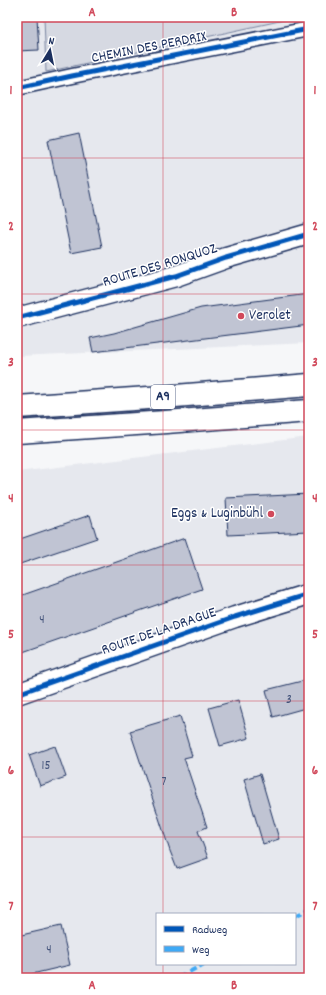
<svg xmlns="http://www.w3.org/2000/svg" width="326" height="995" font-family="Dekko,sans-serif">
<rect width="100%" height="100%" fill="#f6f7f9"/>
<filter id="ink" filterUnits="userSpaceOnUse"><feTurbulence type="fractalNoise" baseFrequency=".025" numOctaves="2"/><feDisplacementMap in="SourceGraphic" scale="8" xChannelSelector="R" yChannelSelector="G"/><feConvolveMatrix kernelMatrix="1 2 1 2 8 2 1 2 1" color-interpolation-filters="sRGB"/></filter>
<g filter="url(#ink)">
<!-- built -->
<g fill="#e6e8ee" fill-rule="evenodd">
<path d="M 17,17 L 309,17 L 309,343 L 17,356 Z"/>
<path d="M 309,437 L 309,978 L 17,978 L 17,472 ZM 157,914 L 295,914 L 295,964 L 157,964 Z"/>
</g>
<!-- garden -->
<path fill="#d6d9e2" stroke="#7884a0" d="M 44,17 L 298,17 L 46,72 Z"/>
<!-- building -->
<g fill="#c0c4d3" stroke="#1b2f5e">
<path d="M 17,17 L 37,17 L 39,50 L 17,51 Z"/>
<path d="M 79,133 L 102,247 L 71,253 L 48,140 Z"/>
<path d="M 309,294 L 309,325 L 93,352 L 90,338 L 114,333 L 201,308 Z"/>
<path d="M 309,494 L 309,531 L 228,535 L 226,498 Z"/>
<path d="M 90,515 L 97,538 L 17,565 L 17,540 Z"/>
<path d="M 185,538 L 202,589 L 17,654 L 17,597 Z"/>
<path d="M 306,680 L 309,690 L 309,707 L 273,717 L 266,690 Z"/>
<path d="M 238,700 L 249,738 L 220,746 L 209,708 Z"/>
<path d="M 180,716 L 192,756 L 184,758 L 207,827 L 198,831 L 208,858 L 177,869 L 170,851 L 130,731 Z"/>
<path d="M 55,746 L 66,777 L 40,786 L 29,755 Z"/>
<path d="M 260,774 L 279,839 L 263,844 L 244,779 Z"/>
<path d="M 61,926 L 70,965 L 32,974 L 32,975 L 17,977 L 17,936 Z"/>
</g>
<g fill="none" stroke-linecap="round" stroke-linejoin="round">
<!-- street casing -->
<g stroke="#1b2f5e" stroke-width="17">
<path id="street" d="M 17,88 L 72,76 L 309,29"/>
</g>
<!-- secondary casing -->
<g stroke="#1b2f5e" stroke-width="23">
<g id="secondary">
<path d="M 17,318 L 176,276 L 226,258 L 309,234"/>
<path d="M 17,694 L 235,617 L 309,594"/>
</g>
</g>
<!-- highway casing -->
<g stroke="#1b2f5e" stroke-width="25">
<g id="highway">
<path d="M 17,407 L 163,397 L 309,385"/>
<path d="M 17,432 L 166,422 L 309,411"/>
</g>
</g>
<!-- street -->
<use href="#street" stroke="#fff" stroke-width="14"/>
<!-- secondary -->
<use href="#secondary" stroke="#fff" stroke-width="20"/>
<!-- highway -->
<use href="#highway" stroke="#fff" stroke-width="22"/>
<!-- quiet -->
<g stroke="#3fa9f5" stroke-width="4" stroke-dasharray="8 4" stroke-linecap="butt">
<path d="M 295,916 L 309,909"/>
<path d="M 178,978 L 204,964"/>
</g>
<!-- cycleway casing -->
<g stroke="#fff" stroke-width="8">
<g id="cycleway">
<path d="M 17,88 L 72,76 L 309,29"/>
<path d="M 17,318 L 176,276 L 226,258 L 309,234"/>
<path d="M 17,694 L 235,617 L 309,594"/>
</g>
</g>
<!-- cycleway -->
<use href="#cycleway" stroke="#0057b8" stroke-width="5"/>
</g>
</g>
<!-- grid -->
<path fill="none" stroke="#d1495b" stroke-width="1" stroke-opacity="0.55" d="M 163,17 L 163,914M 17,158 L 309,158M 17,294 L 309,294M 17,430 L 309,430M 17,565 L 309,565M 17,701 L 309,701M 17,837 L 309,837M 163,964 L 163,978"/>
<!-- markers -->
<g fill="#d1495b" stroke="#fff" stroke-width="1.5">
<circle cx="241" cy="316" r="4"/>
<circle cx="271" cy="514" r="4"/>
</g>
<g text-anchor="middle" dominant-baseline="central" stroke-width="3" stroke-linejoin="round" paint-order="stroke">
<!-- number labels -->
<g font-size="13" fill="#44547b">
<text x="42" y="620">4</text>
<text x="289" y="700">3</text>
<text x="46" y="766">15</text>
<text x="164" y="782">7</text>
<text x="49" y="950">4</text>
</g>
<!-- shield labels -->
<rect fill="#fff" stroke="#5f6d8e" stroke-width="1" x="151" y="385" width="24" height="24" rx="3"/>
<g font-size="14" font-weight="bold" fill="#1b2f5e">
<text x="163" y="397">A9</text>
</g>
<!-- street labels -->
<g font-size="15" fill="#1b2f5e" stroke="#fff">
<text transform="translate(149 48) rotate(-11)">CHEMIN DES PERDRIX</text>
<text transform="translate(160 266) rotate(-17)">ROUTE DES RONQUOZ</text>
<text transform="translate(159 632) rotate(-19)">ROUTE DE LA DRAGUE</text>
</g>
<!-- poi labels -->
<g font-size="15" fill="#1b2f5e" stroke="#fff" text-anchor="start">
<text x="249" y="316">Verolet</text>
<text x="263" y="514" text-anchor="end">Eggs &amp; Luginbühl</text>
</g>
</g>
<!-- margin -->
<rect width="326" height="995" fill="none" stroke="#fff" stroke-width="44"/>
<!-- legend -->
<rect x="156" y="913" width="140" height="52" fill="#ffffff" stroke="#a4acbf"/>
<rect x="164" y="926" width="20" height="6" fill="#0057b8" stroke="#a4acbf"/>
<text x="192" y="933" font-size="12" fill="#1b2f5e">Radweg</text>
<rect x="164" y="946" width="20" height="6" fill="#3fa9f5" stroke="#a4acbf"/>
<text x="192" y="953" font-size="12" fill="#1b2f5e">Weg</text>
<!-- north arrow -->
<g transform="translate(50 50) rotate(10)" stroke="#ffffff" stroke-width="3" paint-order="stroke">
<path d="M0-3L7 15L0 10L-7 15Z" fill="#1b2f5e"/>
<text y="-6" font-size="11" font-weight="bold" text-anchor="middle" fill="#1b2f5e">N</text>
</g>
<rect x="22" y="22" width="282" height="951" fill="none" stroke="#d1495b" stroke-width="1.5"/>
<g font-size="13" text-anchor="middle" font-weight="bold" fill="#d1495b">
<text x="92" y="16">A</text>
<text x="234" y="16">B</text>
<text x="11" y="94">1</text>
<text x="315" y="94">1</text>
<text x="11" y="230">2</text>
<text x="315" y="230">2</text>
<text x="11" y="366">3</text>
<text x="315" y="366">3</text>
<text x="11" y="502">4</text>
<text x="315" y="502">4</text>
<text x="11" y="638">5</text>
<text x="315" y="638">5</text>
<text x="11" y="774">6</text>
<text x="315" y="774">6</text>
<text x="11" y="910">7</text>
<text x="315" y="910">7</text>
<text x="92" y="989">A</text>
<text x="234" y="989">B</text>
</g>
</svg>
